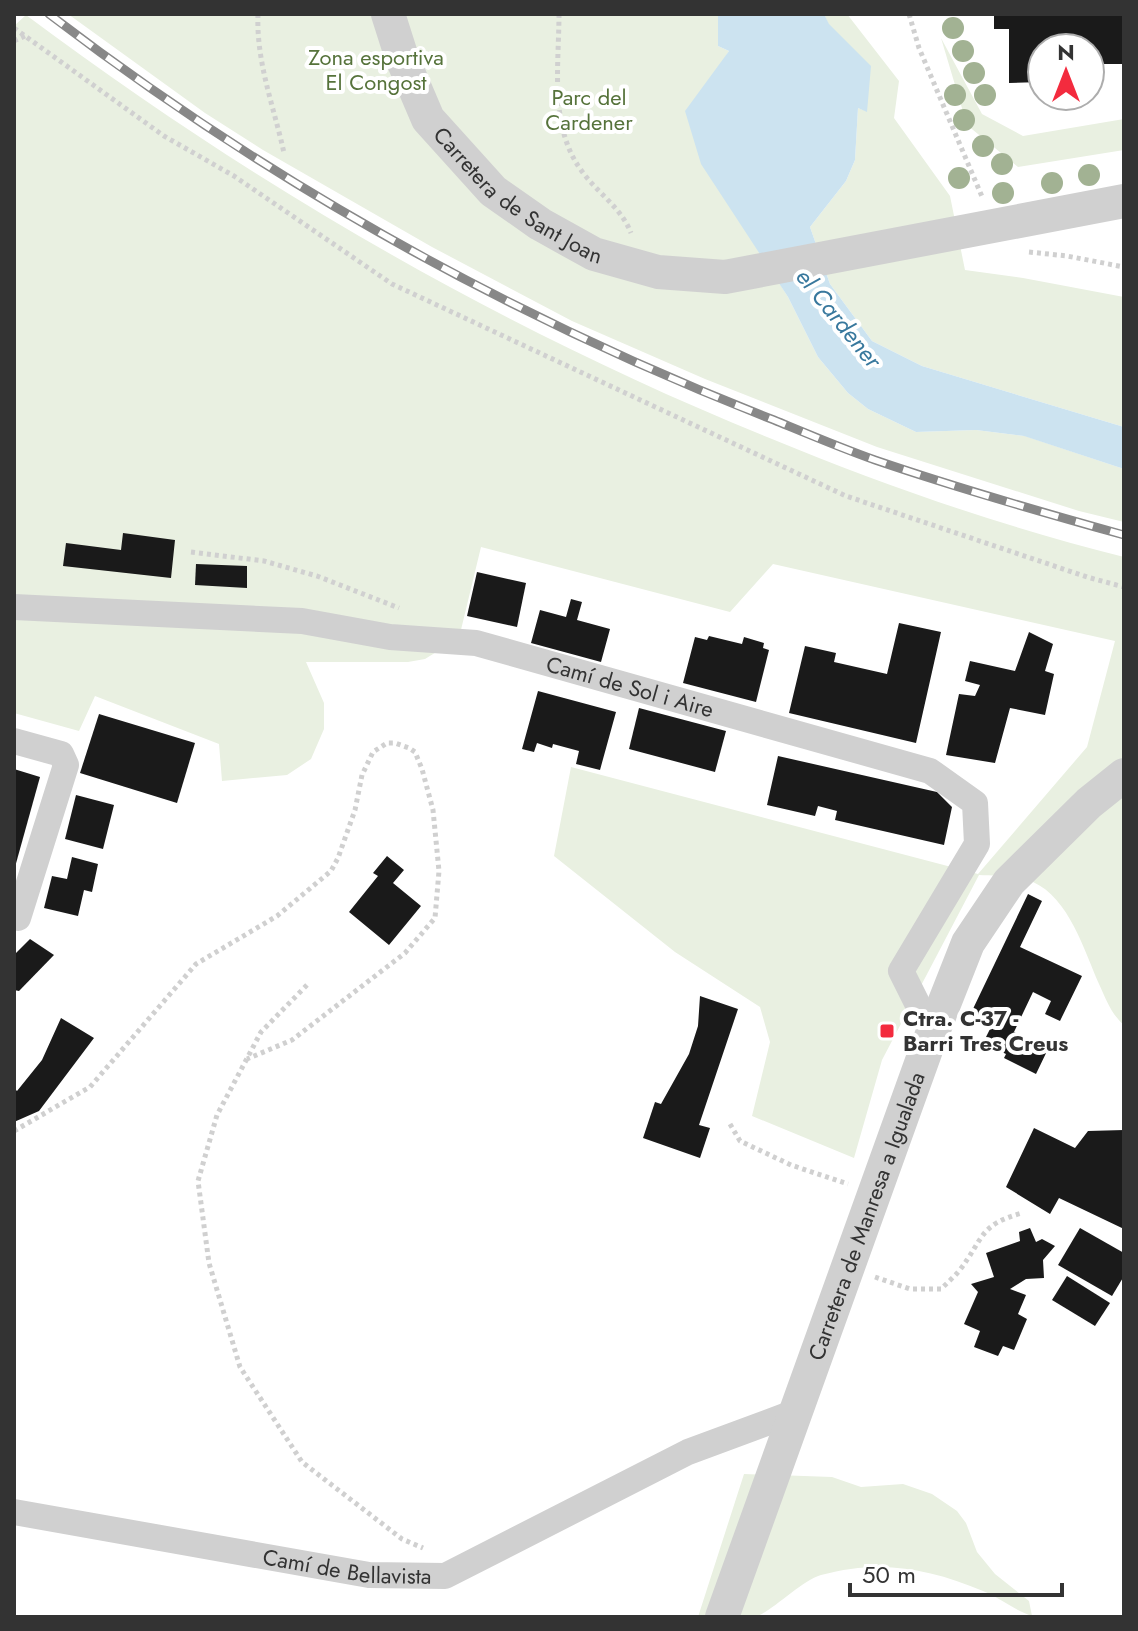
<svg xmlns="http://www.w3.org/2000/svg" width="1138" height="1631" font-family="Jost,sans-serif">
<rect width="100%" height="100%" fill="#fff"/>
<!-- green -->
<g fill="#e9f0e1">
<path d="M 68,14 L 718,14 L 718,46 L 729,51 L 718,69 L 751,238 L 788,297 L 818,357 L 848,393 L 868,409 L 916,432 L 976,430 L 1025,436 L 1124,469 L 1124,522 L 1079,511 L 877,447 L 705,379 L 572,321 L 432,247 L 263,150 L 205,113 Z"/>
<path d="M 824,14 L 847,14 L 899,81 L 894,118 L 950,196 L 965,270 L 1023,278 L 1124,297 L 1124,427 L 922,366 L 872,341 L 830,284 L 810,227 L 846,181 L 855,160 L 858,108 L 866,111 Z"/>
<path d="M 26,15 C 256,187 505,331 772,439 C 886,486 1004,527 1124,557 L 1124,1025 C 1111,1014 1106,999 1099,984 C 1084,950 1069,898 1033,882 C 1018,875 996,876 979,875 L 882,1060 L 854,1158 L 752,1116 L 770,1042 L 760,1007 L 675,952 L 554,856 L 571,767 L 978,874 L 1087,747 L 1115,641 L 773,564 L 730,612 L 481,547 L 459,638 L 425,659 L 408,662 L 306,662 L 324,703 L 324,729 L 311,759 L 287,775 L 222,781 L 219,744 L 95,696 L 79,731 L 14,713 L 14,26 Z"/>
<path d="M 941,38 L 982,114 L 1023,136 L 1124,119 L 1124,150 L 1018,167 L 967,125 Z"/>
<path d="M 744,1474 L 832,1477 L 861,1487 L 903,1484 L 932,1494 L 957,1511 L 966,1523 L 977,1552 L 995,1574 L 1029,1601 L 1032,1616 C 1014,1610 1000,1598 983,1591 C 928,1568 880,1559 821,1575 C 800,1581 770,1614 754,1617 C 737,1620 716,1617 698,1617 Z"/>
</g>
<!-- water -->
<path fill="#cce3f0" d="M 718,14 L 824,14 L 829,24 L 871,66 L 867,112 L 858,108 L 855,160 L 846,181 L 810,227 L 830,284 L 872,341 L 922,366 L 1124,427 L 1124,469 L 1024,436 L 976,430 L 916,432 L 868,409 L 848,393 L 818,357 L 788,297 L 701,164 L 685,111 L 729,51 L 718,46 Z"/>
<!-- building -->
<g fill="#1a1a1a">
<path d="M 994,14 L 1124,14 L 1124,64 L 1101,64 L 1101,81 L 1090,81 L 1090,48 L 1042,48 L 1042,82 L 1009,83 L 1009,29 L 994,29 Z"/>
<path d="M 123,533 L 175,540 L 171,578 L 63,566 L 66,543 L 121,550 Z"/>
<path d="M 196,564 L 247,566 L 247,588 L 195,585 Z"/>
<path d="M 477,572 L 526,583 L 517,627 L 467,616 Z"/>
<path d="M 571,599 L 582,602 L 577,620 L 610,629 L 601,662 L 531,643 L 540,610 L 566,617 Z"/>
<path d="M 899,623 L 941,632 L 916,743 L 789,713 L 805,646 L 836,653 L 834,662 L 887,674 Z"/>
<path d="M 1029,632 L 1053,644 L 1045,671 L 1054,674 L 1045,715 L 1010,708 L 995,763 L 946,755 L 959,694 L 975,696 L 980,685 L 965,681 L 970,661 L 1015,671 Z"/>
<path d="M 709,636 L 742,644 L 744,637 L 764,643 L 763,648 L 769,650 L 756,702 L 683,683 L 695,637 L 707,640 Z"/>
<path d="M 538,691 L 616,712 L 600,770 L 576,764 L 579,751 L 553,744 L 552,748 L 537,743 L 534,752 L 522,749 Z"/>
<path d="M 639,708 L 726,731 L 715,772 L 629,749 Z"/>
<path d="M 99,714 L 195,743 L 177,803 L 80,773 Z"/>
<path d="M 778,756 L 937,792 L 952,807 L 944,845 L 835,820 L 837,811 L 818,806 L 815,816 L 767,805 Z"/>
<path d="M 14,769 L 40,777 L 15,867 L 14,867 Z"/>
<path d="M 76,795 L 114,805 L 103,849 L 65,839 Z"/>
<path d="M 387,856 L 404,870 L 393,883 L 421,906 L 389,945 L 349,912 L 378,876 L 373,873 Z"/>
<path d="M 72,857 L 98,864 L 92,892 L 84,890 L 78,916 L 44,908 L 52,876 L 67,879 Z"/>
<path d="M 1028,894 L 1042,901 L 1020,947 L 1082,976 L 1060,1021 L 1045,1014 L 1051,1001 L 1033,992 L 1014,1032 L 1048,1049 L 1036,1074 L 1004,1058 L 1006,1054 L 983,1043 L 993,1023 L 971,1013 Z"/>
<path d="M 30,939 L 54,955 L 19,991 L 14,990 L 14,955 Z"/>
<path d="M 700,996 L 738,1009 L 699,1125 L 710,1128 L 700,1158 L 643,1138 L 655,1102 L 661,1104 L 689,1054 L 698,1026 Z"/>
<path d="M 61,1018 L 94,1038 L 39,1111 L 14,1122 L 14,1088 L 17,1091 L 42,1060 Z"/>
<path d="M 1034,1128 L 1075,1148 L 1088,1131 L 1124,1130 L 1124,1229 L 1059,1198 L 1050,1214 L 1006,1187 Z"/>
<path d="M 1030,1228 L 1036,1242 L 1042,1239 L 1055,1246 L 1043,1260 L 1044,1278 L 1026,1279 L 1010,1289 L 1026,1295 L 1018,1314 L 1027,1319 L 1014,1350 L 1003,1346 L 998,1356 L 974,1347 L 980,1331 L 964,1324 L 978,1292 L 971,1284 L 994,1277 L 986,1253 L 1020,1241 L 1019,1232 Z"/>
<path d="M 1080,1228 L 1124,1253 L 1124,1276 L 1112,1296 L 1058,1265 Z"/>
<path d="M 1067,1276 L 1110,1303 L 1095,1326 L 1052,1300 Z"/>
</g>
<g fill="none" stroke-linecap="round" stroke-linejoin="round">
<!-- path -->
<g stroke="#d0d0d0" stroke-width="5" stroke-dasharray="4 4" stroke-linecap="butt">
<path d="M 258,14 C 256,62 274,107 284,153"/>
<path d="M 559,14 C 559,65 549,126 581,170 C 597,193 621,207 631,233"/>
<path d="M 909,14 L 919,48 L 983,199"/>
<path d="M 14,28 L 164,136 L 234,176 L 392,284 L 846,496 L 1087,577 L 1124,587"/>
<path d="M 14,41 L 25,36"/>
<path d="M 1029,252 L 1067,256 L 1124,267"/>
<path d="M 191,552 L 264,561 L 317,576 L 399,608"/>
<path d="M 307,985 L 261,1032 L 217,1115 L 198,1181 L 209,1263 L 240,1367 L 302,1462 L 402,1539 L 423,1548"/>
<path d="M 730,1124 L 740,1141 L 791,1165 L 848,1184"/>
<path d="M 14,1131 L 90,1087 L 196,964 L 277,916 L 331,871 L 338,858 L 355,810 L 362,775 L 373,752 L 387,743 L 395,743 L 409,748 L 415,752 L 422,769 L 433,810 L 439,871 L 435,918 L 405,953 L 292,1040 L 247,1059"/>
<path d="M 875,1277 L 910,1289 L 941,1289 C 947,1283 954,1277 959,1271 C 984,1239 978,1225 1022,1213"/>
</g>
<!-- minor -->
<g stroke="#d0d0d0" stroke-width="26">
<path id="s1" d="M 14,607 L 302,621 L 390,637 L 476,643 L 930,771 L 975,803 L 977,844 L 901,971 L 932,1033"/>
<path d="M 14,741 L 61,754 L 66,765 L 18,918 L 14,917"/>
<path id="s2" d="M 14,1512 L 369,1575 L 445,1576 L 688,1452 L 793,1413"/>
</g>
<!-- tertiary -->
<g stroke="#d0d0d0" stroke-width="34">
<path id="s3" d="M 388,14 L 402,58 L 428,119 L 493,191 L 540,224 L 594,254 L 658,272 L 725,277 L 1124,201"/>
<path id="s4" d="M 722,1617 L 927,1047 L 968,943 L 1009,882 L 1089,803 L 1124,775"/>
</g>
<!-- rail casing -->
<g stroke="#888" stroke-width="9">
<path id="rail" d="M 49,14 C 270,183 515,319 774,420 C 808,434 841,448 875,460 C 957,488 1041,512 1124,535"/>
</g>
<!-- rail -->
<use href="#rail" stroke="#fff" stroke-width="6" stroke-dasharray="18" stroke-linecap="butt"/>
</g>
<!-- trees -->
<g fill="#a2b293">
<circle cx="953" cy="28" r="11"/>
<circle cx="963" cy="51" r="11"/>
<circle cx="974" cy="73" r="11"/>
<circle cx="955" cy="95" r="11"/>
<circle cx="985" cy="95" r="11"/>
<circle cx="964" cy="120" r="11"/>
<circle cx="983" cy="146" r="11"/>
<circle cx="1002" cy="164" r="11"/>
<circle cx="1089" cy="175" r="11"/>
<circle cx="959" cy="178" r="11"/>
<circle cx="1052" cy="183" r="11"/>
<circle cx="1003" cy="193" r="11"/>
</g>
<!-- markers -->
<rect fill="#f32b3e" stroke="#fff" stroke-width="3" x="879" y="1023" width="16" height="16" rx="4"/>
<g text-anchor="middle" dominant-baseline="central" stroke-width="8" stroke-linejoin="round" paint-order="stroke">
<!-- park labels -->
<g font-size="22" fill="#56733b" stroke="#fff">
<text x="376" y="57">Zona esportiva<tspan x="376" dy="25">El Congost</tspan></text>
<text x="589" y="97">Parc del<tspan x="589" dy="25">Cardener</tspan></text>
</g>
<!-- street labels -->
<g font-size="22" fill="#333" stroke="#fff">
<text stroke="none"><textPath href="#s3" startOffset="232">Carretera de Sant Joan</textPath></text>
<text stroke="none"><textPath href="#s1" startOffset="624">Camí de Sol i Aire</textPath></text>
<text stroke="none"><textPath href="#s4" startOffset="426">Carretera de Manresa a Igualada</textPath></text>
<text stroke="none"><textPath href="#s2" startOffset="338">Camí de Bellavista</textPath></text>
</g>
<!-- poi labels -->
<g font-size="22" font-weight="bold" fill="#333" stroke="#fff" text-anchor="start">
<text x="903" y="1018">Ctra. C-37 -<tspan x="903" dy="25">Barri Tres Creus</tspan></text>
</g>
<!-- water labels -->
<g font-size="24" font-style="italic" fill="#38789d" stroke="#fff">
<text transform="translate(839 318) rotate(51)">el Cardener</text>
</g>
</g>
<!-- border -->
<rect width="1138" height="1631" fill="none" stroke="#333333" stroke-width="32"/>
<!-- north arrow -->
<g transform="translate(1066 72)"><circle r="38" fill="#ffffff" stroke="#adadad" stroke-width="2"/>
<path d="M0-6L14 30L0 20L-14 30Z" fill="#f32b3e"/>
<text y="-12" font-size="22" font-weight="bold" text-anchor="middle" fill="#333333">N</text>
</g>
<!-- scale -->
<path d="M850 1583v12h212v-12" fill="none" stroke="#333333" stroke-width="4"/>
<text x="862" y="1583" font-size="24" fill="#333333" stroke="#ffffff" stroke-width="6" paint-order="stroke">50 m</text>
</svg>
